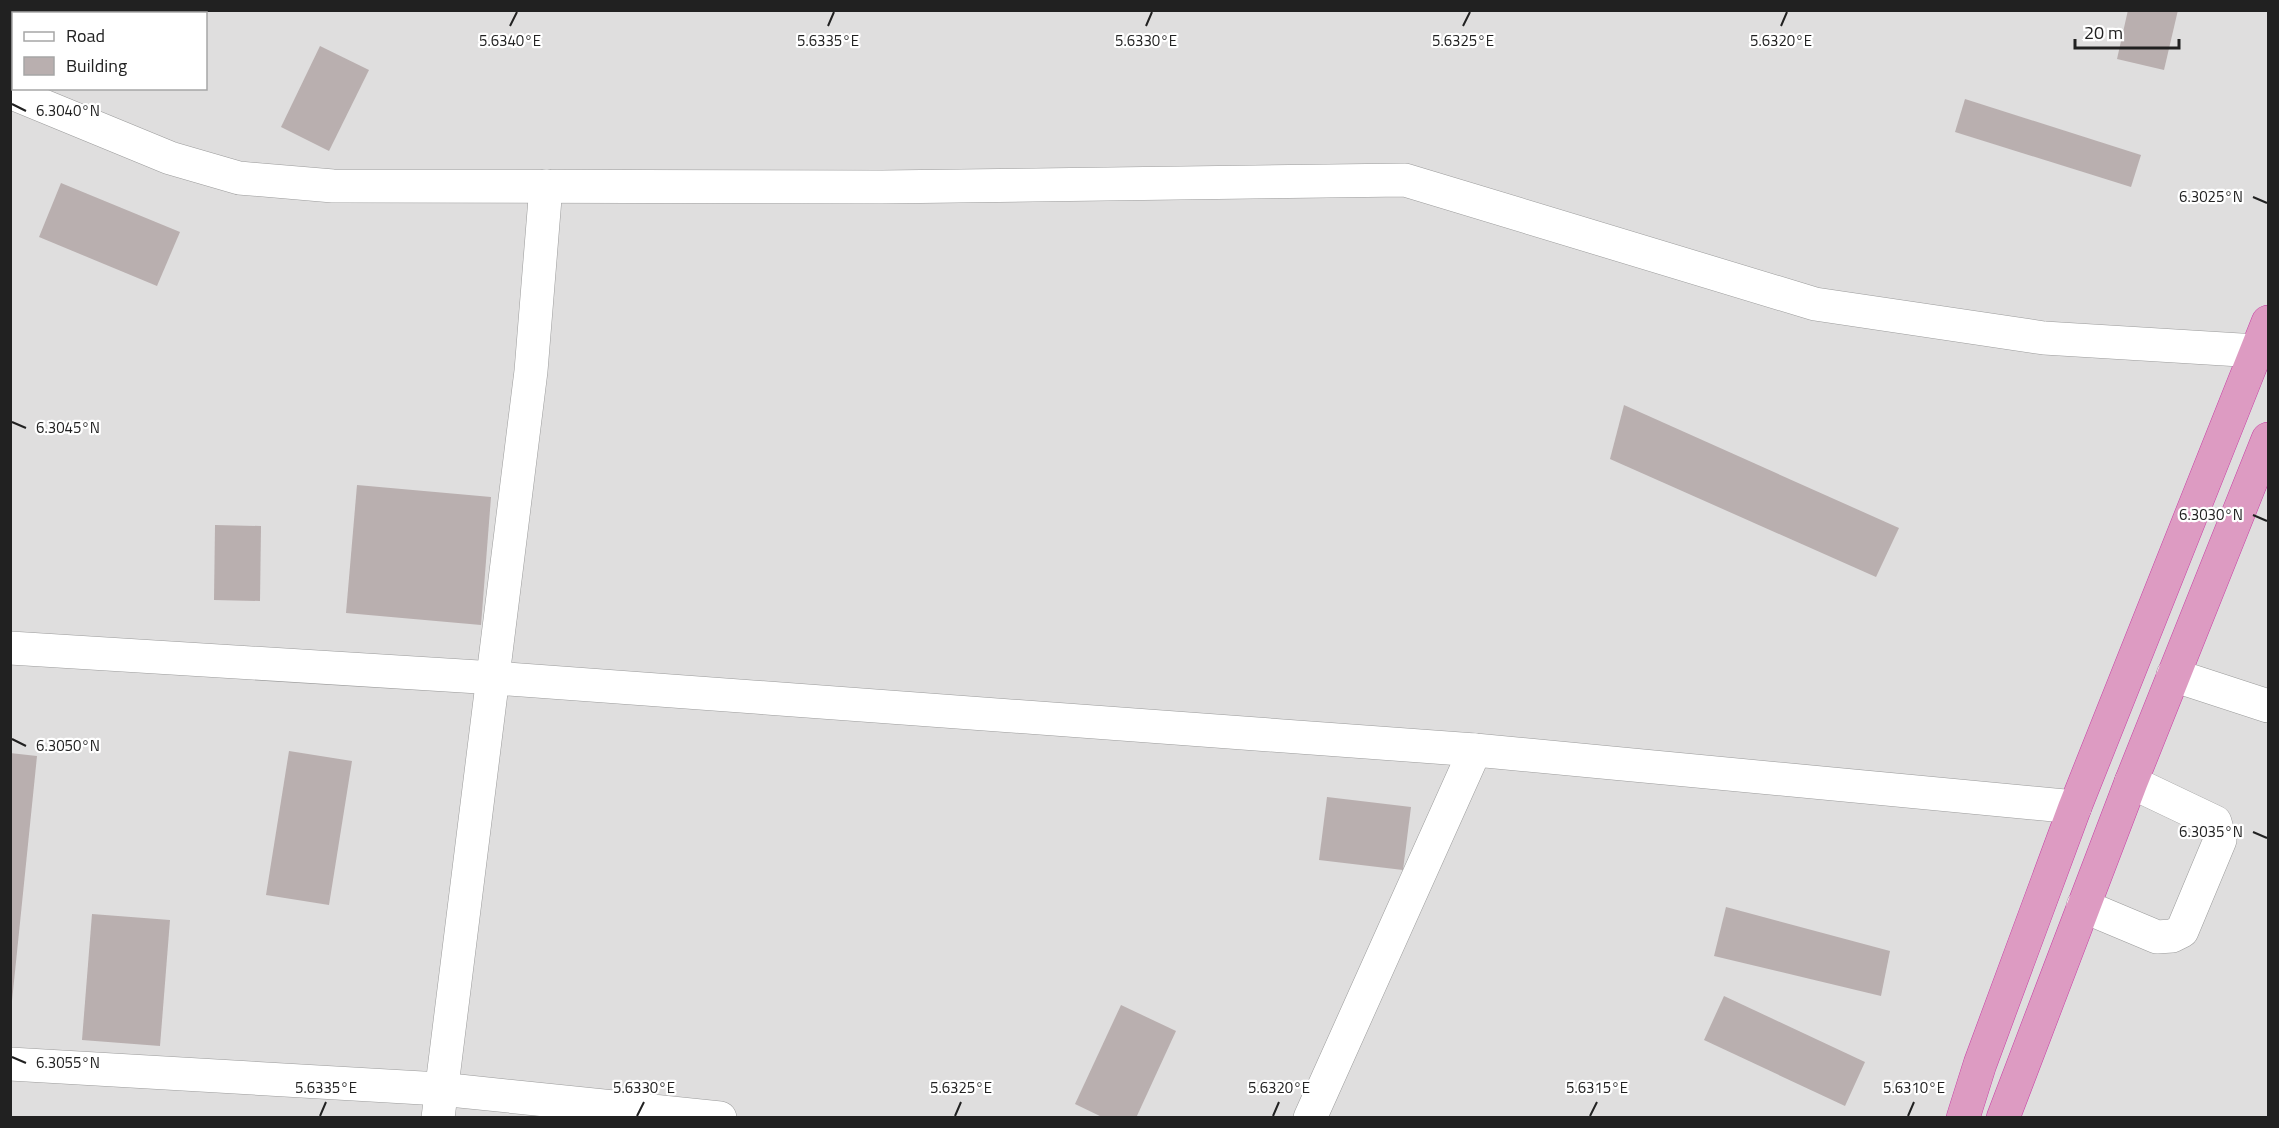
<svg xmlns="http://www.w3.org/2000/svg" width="2279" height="1128" font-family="'Titillium Web',sans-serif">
<rect width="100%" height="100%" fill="#f0ebe9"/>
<!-- residential -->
<path fill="#dfdede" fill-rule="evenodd" d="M 11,11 L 2268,11 L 2268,1117 L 11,1117 ZM 14,14 L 206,14 L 206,88 L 14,88 Z"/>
<!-- building -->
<g fill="#b9afaf">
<path d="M 2128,10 L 2178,10 L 2164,70 L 2117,59 Z"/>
<path d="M 320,46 L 369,70 L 329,151 L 281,127 Z"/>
<path d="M 1965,99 L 2141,155 L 2131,187 L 1955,132 Z"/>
<path d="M 61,183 L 180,232 L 157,286 L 39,237 Z"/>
<path d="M 1624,405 L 1899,528 L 1876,577 L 1610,459 Z"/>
<path d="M 357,485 L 491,497 L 481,625 L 346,613 Z"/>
<path d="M 215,525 L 261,526 L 260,601 L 214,600 Z"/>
<path d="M 289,751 L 352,761 L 329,905 L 266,895 Z"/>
<path d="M 10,753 L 37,756 L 12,1001 L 10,1001 Z"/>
<path d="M 1327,797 L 1411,807 L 1403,870 L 1319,860 Z"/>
<path d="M 1726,907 L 1890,951 L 1881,996 L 1714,956 Z"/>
<path d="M 92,914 L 170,920 L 160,1046 L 82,1040 Z"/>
<path d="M 1724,996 L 1865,1062 L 1845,1106 L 1704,1040 Z"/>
<path d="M 1121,1005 L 1176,1031 L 1136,1118 L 1104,1118 L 1075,1104 Z"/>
</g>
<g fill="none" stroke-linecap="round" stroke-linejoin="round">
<!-- minor casing -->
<g stroke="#9b9b9b" stroke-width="34">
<g id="minor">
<path d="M 57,14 L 59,10"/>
<path d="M 12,93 L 170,158 L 239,178 L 333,186 L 882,187 L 1405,180 L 1815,304 L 2044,338 L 2257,351"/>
<path d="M 10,648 L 495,678 L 1475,750 L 2075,807"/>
<path d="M 2173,675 L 2268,706"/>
<path d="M 2083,906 L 2157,937 L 2172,936 L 2182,931 L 2220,840 L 2215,822 L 2131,782"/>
<path d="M 10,1064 L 440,1089 L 720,1118"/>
<path d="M 438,1118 L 531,371 L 546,186"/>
<path d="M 1310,1118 L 1475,750"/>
</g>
</g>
<!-- highway casing -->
<g stroke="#c63ea4" stroke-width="34">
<g id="highway">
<path d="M 1963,1118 L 1980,1064 L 2075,807 L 2268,322"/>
<path d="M 2003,1118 L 2131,782 L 2268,439"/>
</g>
</g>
<!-- minor -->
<use href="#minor" stroke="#fff" stroke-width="33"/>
<!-- highway -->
<use href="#highway" stroke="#dd9bc2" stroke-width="33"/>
</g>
<!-- ticks -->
<path fill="none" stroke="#212121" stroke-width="2" d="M 510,26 L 517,12M 828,26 L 834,12M 1146,26 L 1152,12M 1463,26 L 1470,12M 1781,26 L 1787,12M 12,104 L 26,111M 2253,197 L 2267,203M 12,422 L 26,428M 2253,515 L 2267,521M 12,739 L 26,746M 2253,832 L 2267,838M 12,1057 L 26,1063M 320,1116 L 326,1102M 637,1116 L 644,1102M 955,1116 L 961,1102M 1273,1116 L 1279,1102M 1590,1116 L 1597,1102M 1908,1116 L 1914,1102"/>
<g font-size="15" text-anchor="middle" fill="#212121" stroke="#fff" stroke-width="4.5" stroke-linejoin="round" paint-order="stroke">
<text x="510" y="46">5.6340°E</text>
<text x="828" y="46">5.6335°E</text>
<text x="1146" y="46">5.6330°E</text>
<text x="1463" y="46">5.6325°E</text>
<text x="1781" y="46">5.6320°E</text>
<text x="68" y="116">6.3040°N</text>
<text x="2211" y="202">6.3025°N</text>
<text x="68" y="433">6.3045°N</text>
<text x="2211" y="520">6.3030°N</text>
<text x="68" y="751">6.3050°N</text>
<text x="2211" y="837">6.3035°N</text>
<text x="68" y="1068">6.3055°N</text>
<text x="326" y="1093">5.6335°E</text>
<text x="644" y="1093">5.6330°E</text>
<text x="961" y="1093">5.6325°E</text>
<text x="1279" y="1093">5.6320°E</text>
<text x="1597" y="1093">5.6315°E</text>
<text x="1914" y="1093">5.6310°E</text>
</g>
<!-- border -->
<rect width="2279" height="1128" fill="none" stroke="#212121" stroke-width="24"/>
<!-- legend -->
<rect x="12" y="12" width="195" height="78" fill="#ffffff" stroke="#a6a6a6" stroke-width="1.5"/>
<rect x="24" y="32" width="30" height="9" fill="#ffffff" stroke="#a6a6a6" stroke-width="1.5"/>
<text x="66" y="42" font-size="18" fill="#212121">Road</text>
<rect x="24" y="57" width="30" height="18" fill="#b9afaf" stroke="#a6a6a6" stroke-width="1.5"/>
<text x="66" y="72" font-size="18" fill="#212121">Building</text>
<!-- scale -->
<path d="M2075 39v9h104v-9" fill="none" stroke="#212121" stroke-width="3"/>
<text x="2084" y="39" font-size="18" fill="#212121" stroke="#ffffff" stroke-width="4.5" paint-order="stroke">20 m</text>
</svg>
